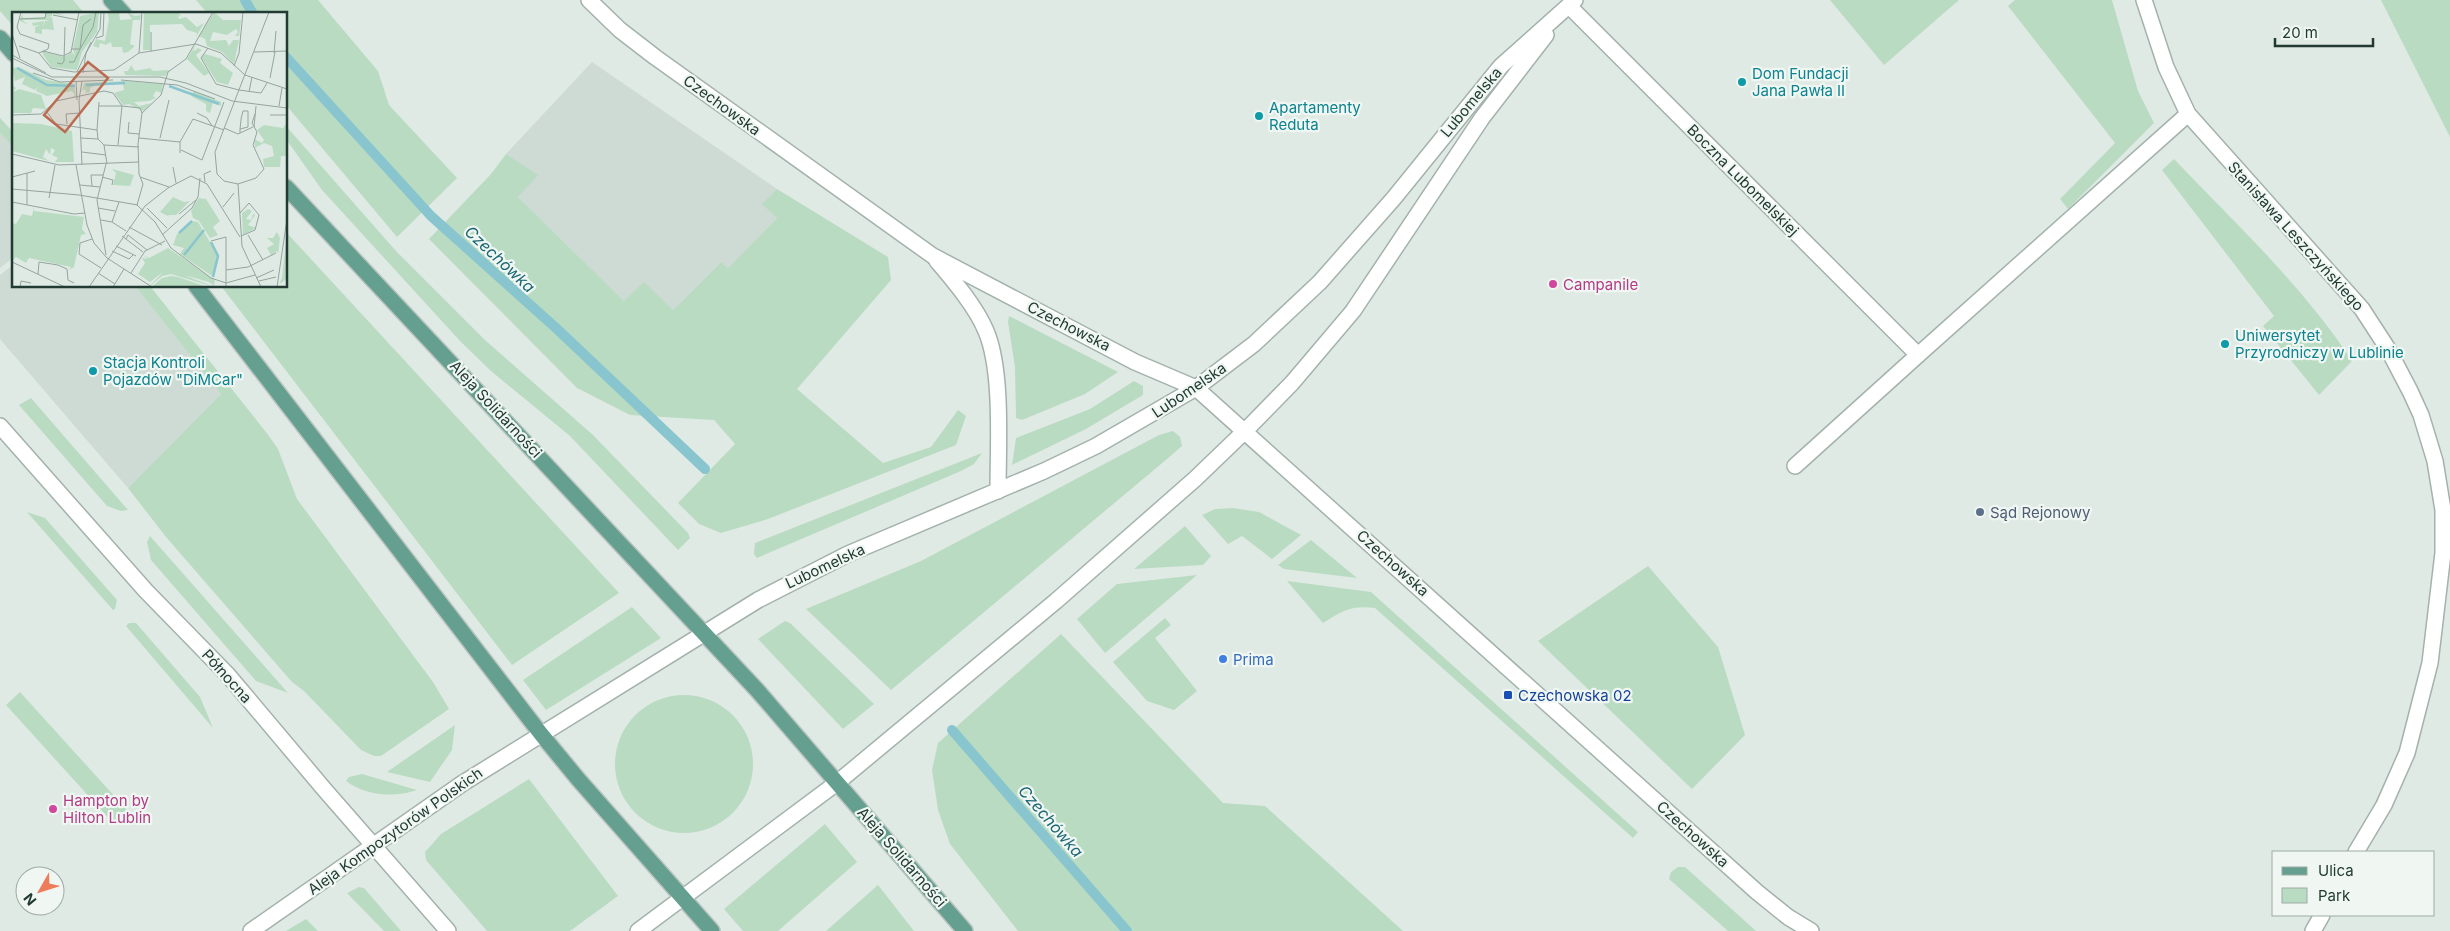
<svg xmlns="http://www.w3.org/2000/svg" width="2450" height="931" font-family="Inter,sans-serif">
<rect width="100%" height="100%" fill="#e0eae5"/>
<!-- built -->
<g fill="#cedad4">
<path d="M 592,62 L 777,189 L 763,204 L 777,218 L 728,268 L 721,262 L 673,310 L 624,301 L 517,196 L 537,175 L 506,154 Z"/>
<path d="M 0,133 L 14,148 L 14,257 L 0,268 Z"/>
<path d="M 14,264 L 14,286 L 135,286 L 221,394 L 128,488 L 0,339 L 0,275 Z"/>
</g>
<!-- green -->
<g fill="#b9dbc1">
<path d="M 0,0 L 73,0 L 85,14 L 14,14 L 14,27 L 0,11 Z"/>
<path d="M 196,0 L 318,0 L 378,71 L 389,105 L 457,178 L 397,237 L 286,105 L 286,14 L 208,14 Z"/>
<path d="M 1830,0 L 1959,0 L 1884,65 Z"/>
<path d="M 2015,0 L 2112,0 L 2138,91 L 2154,123 L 2068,209 L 2060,199 L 2115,143 L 2008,6 Z"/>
<path d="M 2381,0 L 2450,0 L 2450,137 Z"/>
<path d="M 0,118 L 14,133 L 14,148 L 0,133 Z"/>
<path d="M 286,126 L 396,251 L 485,340 L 593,435 L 688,533 L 690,538 L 678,550 L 570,436 L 491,371 L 461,342 L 322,190 L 286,139 Z"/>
<path d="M 506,154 L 538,175 L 518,197 L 624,301 L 644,282 L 673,310 L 721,262 L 728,268 L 777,218 L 762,204 L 777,189 L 888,257 L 891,280 L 797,389 L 883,463 L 931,447 L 958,410 L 966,416 L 956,445 L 768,519 L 721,533 L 699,524 L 678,503 L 735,444 L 714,420 L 630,415 L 577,388 L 429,239 L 491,174 Z"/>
<path d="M 2174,159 C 2236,224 2304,287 2352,361 L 2319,395 L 2263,326 L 2274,316 L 2162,170 Z"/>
<path d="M 286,232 L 619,593 L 512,665 L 221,286 L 286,286 Z"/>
<path d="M 135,286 L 150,286 L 269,436 L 278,449 L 297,499 L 433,682 L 449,709 L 381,756 L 374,756 L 361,750 L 304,691 L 292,682 L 166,537 L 128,488 L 221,394 Z"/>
<path d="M 1009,316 L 1118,372 L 1085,394 L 1022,420 L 1016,418 L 1015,367 L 1008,322 Z"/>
<path d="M 1134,381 L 1143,386 L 1143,395 L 1086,429 L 1012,465 L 1016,438 L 1090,409 Z"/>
<path d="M 31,398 L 128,510 L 121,511 L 107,506 L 19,405 Z"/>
<path d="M 1173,431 L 1180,437 L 1182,446 L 1167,459 L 891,690 L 806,609 L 921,561 L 1159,435 Z"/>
<path d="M 982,453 L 974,464 L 961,471 L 757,558 L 754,554 L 755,543 Z"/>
<path d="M 1233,508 L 1259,512 L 1301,535 L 1272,559 L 1242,536 L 1228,544 L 1202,515 L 1215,509 Z"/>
<path d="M 27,512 L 45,518 L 117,600 L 115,609 L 113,610 Z"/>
<path d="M 1185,526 L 1211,556 L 1203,565 L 1134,569 Z"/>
<path d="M 150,536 L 288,693 L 256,681 L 151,560 L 147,542 Z"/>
<path d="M 1311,540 L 1357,578 L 1284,569 L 1278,565 Z"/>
<path d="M 1648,566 L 1718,647 L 1745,735 L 1692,789 L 1538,641 Z"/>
<path d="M 1197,575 L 1105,653 L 1077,619 L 1117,584 Z"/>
<path d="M 1287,581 L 1371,592 L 1638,832 L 1633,838 L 1375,608 C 1352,605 1343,610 1323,623 Z"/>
<path d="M 632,607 L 661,638 L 546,710 L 523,680 Z"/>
<path d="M 1165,618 L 1171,625 L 1155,638 L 1197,691 L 1174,710 L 1147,701 L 1113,662 Z"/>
<path d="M 785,621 L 790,623 L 874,704 L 843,729 L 758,639 Z"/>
<path d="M 129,623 L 136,623 L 200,697 L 213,728 L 126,626 Z"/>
<path d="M 1061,634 L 1223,803 L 1265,806 L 1403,931 L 1018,931 L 950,844 L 938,810 L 932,770 L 938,743 Z"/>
<path d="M 20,692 L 127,810 L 113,823 L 6,705 Z"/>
<circle cx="684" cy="764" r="69"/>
<path d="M 455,725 L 452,750 L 430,782 L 387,772 Z"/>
<path d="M 362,774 L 417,790 C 394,798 366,796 346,781 L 349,777 Z"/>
<path d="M 529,779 L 618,896 L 570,931 L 487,931 L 426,860 L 425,852 L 441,834 Z"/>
<path d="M 825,824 L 857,862 L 778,931 L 743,931 L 724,909 Z"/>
<path d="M 1678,867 L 1685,867 L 1756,931 L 1728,931 L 1669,879 L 1671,872 Z"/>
<path d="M 878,885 L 914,931 L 826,931 Z"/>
<path d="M 359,887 L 364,888 L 401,931 L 384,931 L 347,893 Z"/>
<path d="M 306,919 L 318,931 L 286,931 Z"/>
</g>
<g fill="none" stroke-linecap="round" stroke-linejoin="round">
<!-- stream -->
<g stroke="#89c5ce" stroke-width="10">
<path d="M 245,0 L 253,14"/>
<path d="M 286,57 L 431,216 L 556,328 L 705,469"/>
<path d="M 952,730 L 1127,931"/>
</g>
<!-- minor casing -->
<g stroke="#a3b2ac" stroke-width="18">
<g id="minor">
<path d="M 589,0 L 620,30 L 655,57 L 933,256 L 1135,362 L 1196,388 L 1757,892 L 1788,917 L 1811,931"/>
<path d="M 2144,0 L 2166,67 L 2188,114 L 2362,309 L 2388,349 L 2410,391 L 2421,415 L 2435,461 L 2443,510 L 2443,553 L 2430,663 L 2407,753 L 2384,805 L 2356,852"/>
<path d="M 1569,6 L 1918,355 L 2188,114"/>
<path d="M 937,261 C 954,281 976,307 986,331 C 1003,371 998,446 998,491"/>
<path d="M 0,426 L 146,591 L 228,675 L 324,789 L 448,931"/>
<path d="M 1795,466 L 1918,355"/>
<path d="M 251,931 L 463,783 L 758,600 L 848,554 L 1044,471 L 1096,446 L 1196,388 L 1254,344 L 1320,282 L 1394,198 L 1501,66 L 1575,0"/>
<path d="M 638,931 L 838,782 L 1056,601 L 1195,479 L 1246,430 L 1292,383 L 1353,311 L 1482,118 L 1546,35"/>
<path d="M 2313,931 L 2322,915"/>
</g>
</g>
<!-- major casing -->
<g stroke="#bcc4c2" stroke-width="18">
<g id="major">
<path d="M 111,0 L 124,14"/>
<path d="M 0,38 L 14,54"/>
<path d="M 286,187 L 757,690 L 965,931"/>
<path d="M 196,286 L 541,734 L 578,779 L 712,931"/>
</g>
</g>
<!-- minor -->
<use href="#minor" stroke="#fff" stroke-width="15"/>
<!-- major -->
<use href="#major" stroke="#659f8f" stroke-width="15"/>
</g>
<!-- markers -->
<g fill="#0f9aa8" stroke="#f0f7f3" stroke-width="2">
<circle cx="1742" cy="82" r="5"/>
<circle cx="1259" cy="116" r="5"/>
<circle cx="2225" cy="344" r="5"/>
<circle cx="93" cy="371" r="5"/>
</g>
<g fill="#d1479c" stroke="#f0f7f3" stroke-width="2">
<circle cx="1553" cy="284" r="5"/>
<circle cx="53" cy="809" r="5"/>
</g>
<circle fill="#5c6f8a" stroke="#f0f7f3" stroke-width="2" cx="1980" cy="512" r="5"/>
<circle fill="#3f7fe0" stroke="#f0f7f3" stroke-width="2" cx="1223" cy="659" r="5"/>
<rect fill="#1a4fb4" stroke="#f0f7f3" stroke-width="2" x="1503" y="690" width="10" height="10" rx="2.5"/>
<g text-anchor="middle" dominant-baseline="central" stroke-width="4.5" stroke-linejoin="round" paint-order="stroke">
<!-- culture labels -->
<g font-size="15" fill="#0d838f" stroke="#f0f7f3" text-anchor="start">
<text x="1752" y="73">Dom Fundacji<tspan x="1752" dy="17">Jana Pawła II</tspan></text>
<text x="1269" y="107">Apartamenty<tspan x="1269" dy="17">Reduta</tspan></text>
<text x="2235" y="335">Uniwersytet<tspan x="2235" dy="17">Przyrodniczy w Lublinie</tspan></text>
<text x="103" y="362">Stacja Kontroli<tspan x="103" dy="17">Pojazdów "DiMCar"</tspan></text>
</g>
<!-- street labels -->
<g font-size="15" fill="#213a33" stroke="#f0f7f3">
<text transform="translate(1471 102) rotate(-50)">Lubomelska</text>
<text transform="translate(722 105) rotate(36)">Czechowska</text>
<text transform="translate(1743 180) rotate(45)">Boczna Lubomelskiej</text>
<text transform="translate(2296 236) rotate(48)">Stanisława Leszczyńskiego</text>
<text transform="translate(1069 326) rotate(27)">Czechowska</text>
<text transform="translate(1189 390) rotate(-34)">Lubomelska</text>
<text transform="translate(496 409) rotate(47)">Aleja Solidarności</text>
<text transform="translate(1393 563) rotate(42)">Czechowska</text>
<text transform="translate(825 566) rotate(-25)">Lubomelska</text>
<text transform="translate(227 676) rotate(48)">Północna</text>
<text transform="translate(395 831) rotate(-35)">Aleja Kompozytorów Polskich</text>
<text transform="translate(1693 834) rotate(42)">Czechowska</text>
<text transform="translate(902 857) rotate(49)">Aleja Solidarności</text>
</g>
<!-- hotel labels -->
<g font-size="15" fill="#b23c85" stroke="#f0f7f3" text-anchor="start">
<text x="1563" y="284">Campanile</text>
<text x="63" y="800">Hampton by<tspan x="63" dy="17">Hilton Lublin</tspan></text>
</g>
<!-- service labels -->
<g font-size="15" fill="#4e5e75" stroke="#f0f7f3" text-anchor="start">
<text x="1990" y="512">Sąd Rejonowy</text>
</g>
<!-- shop labels -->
<g font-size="15" fill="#366cbe" stroke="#f0f7f3" text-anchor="start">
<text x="1233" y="659">Prima</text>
</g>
<!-- transit labels -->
<g font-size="15" fill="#164399" stroke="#f0f7f3" text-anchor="start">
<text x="1518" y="695">Czechowska 02</text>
</g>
<!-- water labels -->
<g font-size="16" font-style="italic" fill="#1d6774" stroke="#f0f7f3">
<text transform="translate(500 259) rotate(43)">Czechówka</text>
<text transform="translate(1051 821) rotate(49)">Czechówka</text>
</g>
</g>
<!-- overview -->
<g transform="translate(12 12)">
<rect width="275" height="275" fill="#e0eae5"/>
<path d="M 33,0 L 43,0 L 54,4 L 40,1 L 40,4 L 33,6 L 40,5 L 42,18 L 30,17 L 30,22 L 23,21 L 23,15 L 28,13 L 21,14 L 20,11 L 32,9 L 31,16 L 33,9 L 38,8 L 10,8 L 17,13 L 8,9 L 10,2 L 11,6 L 33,5 ZM 87,0 L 85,20 L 70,40 L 65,58 L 39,55 L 29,39 L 52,45 L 60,40 L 63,44 L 61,37 L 68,4 ZM 95,0 L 107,0 L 108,8 L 120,7 L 115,0 L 123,4 L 129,3 L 128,8 L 121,8 L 118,32 L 123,34 L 116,40 L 111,41 L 110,35 L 100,35 L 99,30 L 94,33 L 88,31 L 87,36 L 81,34 L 84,27 L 93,29 L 97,7 ZM 132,0 L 166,0 L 170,5 L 166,3 L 167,7 L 174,5 L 185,15 L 192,11 L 184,25 L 185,21 L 175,18 L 170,12 L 138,13 L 138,38 L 131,38 ZM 202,0 L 211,8 L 229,8 L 227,24 L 223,24 L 226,20 L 224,17 L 215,23 L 201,20 L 198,29 L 214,28 L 217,34 L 221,28 L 227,28 L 222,52 L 210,40 L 195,34 L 193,27 L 187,24 ZM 184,32 L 181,40 L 186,36 L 190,38 L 184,43 L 197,61 L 192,64 L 175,47 ZM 193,42 L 210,47 L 208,51 L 221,61 L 216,73 L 205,70 L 189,45 ZM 119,53 L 123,59 L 138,56 L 141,59 L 157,58 L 153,64 L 113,63 L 112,59 L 116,59 ZM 7,55 L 34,68 L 62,72 L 64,84 L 59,86 L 63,83 L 60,79 L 35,84 L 24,79 L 26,74 L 23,78 L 10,72 L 13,65 L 3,69 L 0,56 ZM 113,69 L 151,72 L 149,81 L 144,79 L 141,84 L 144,86 L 137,89 L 122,90 L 127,94 L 140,91 L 131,99 L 117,92 L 111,93 L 102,81 L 112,78 L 111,72 L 84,73 L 78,76 L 78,80 L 74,81 L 73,77 L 70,79 L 72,71 ZM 0,73 L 4,76 L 1,80 L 7,77 L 29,83 L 34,97 L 21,96 L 19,101 L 1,101 ZM 182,79 L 209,90 L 209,94 L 201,90 L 198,101 L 194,99 L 194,92 L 179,84 ZM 275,110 L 275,144 L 269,144 L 268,155 L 252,155 L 251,147 L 262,144 L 260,134 L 252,131 L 243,136 L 242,127 L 250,131 L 252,128 L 245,118 L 252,113 L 271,116 ZM 0,111 L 29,112 L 60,119 L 62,150 L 43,150 L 46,146 L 40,143 L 43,138 L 39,136 L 38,143 L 34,137 L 31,145 L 37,149 L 0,139 ZM 100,157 L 122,163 L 118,174 L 101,173 L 104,161 ZM 161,185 L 172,190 L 178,189 L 164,203 L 156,203 L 158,205 L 148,200 ZM 187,186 L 194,187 L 208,209 L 201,215 L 206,223 L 198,226 L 187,209 L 181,206 L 179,199 ZM 22,195 L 22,199 L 72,205 L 70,217 L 74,222 L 69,223 L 62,255 L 57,258 L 59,255 L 17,246 L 14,251 L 4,245 L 1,248 L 0,211 L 4,212 L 10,202 L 20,204 ZM 236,197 L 240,199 L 234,207 L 239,208 L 241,202 L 243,203 L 236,213 L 244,216 L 231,223 L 230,201 ZM 180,209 L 186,210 L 204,240 L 206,249 L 200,264 L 168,242 L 172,236 L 161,233 L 165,222 ZM 265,220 L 268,226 L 266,242 L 265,239 L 259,243 L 255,236 L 262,232 L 255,226 L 261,226 ZM 274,229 L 275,267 L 267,272 L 270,266 ZM 156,236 L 203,268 L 202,274 L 197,270 L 172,263 L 202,275 L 159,262 L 150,264 L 137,275 L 151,260 L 138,270 L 126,262 L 133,251 L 130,246 L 136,247 L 131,243 L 137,246 ZM 159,264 L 166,265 L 195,275 L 140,275 L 150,266 Z" fill="#b9dbc1"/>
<path fill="none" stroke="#89c5ce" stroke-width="2.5" d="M 5,56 L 35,73 L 63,74M 74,73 L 113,71M 157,74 L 207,92M 167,221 L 180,209M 199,230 L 206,244 L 201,265M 172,243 L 192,218"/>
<path fill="none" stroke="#94a49e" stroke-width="1" d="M 9,0 L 5,15 L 8,22 L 37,32 L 36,37 L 27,41M 41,3 L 66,8M 7,7 L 33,6 L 34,0M 79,7 L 71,13 L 68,37 L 81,15 L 84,0M 139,20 L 139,39M 0,22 L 8,46M 84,26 L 91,24 L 92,0M 7,34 L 27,41 L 39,56 L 62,60 L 102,58 L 127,41 L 184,32 L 209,41 L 233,63 L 275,77M 196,36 L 189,46 L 204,72 L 227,78M 31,39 L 51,44 L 59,40 L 67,0M 242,40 L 275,39M 127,41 L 130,0M 262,41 L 264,19M 0,43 L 34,61M 0,46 L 40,65 L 148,65 L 174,71 L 220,89 L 275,96M 57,50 L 62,50 L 68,37 L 60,37M 45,51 L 50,52 L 52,49 L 53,15M 222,54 L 227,41 L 231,0M 65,60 L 79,30M 21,61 L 48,70 L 101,68M 71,61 L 74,41 L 88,17 L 89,0M 258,66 L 263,40M 109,68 L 165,73 L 203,87M 64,69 L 65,88M 70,69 L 67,88 L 70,153M 227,78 L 249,81 L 255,71M 237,80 L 240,65M 87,90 L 85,118 L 86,127 L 92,133M 87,94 L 110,94M 110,94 L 128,96 L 130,101M 267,94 L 270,76M 34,99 L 44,112 L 85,118M 130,101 L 149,83 L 156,60 L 174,47 L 201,0M 185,101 L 195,106 L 200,114M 0,103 L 29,102 L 44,89 L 92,79 L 101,81 L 110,94M 258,103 L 275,103M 117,110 L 116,121 L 127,122M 55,112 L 54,102 L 68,101M 242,115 L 244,94M 212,116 L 226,122 L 241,115M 228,121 L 228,117 L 229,108 L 229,107 L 231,99 L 236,99 L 236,115 L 228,117M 69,126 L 86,127M 127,126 L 168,130M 148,126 L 157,88M 92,133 L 127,135M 92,133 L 95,152M 106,133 L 110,94M 169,138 L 190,148 L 212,90M 70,140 L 94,143M 168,141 L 168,130 L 181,107 L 212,118M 0,142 L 47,153 L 127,150M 64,153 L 75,213 L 82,231 L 95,246 L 140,275M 161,155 L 164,171M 15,161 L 15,193M 179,164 L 195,172 L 228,225M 0,165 L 23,159M 90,165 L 101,168 L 100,173M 128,165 L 157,175M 193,170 L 192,162 L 199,159M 226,172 L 212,169 L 205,162 L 203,140 L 257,0M 226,172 L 230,234 L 249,275M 226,172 L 244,166 L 252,157 L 241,133 L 245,120 L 240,111 L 243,102M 68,173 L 88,175M 80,174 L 79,163 L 91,163M 0,177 L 67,183 L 126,193M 37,186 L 43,153M 0,190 L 62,202 L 73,201M 125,193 L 143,210 L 159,236 L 199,266 L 214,271 L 243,263M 125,193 L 131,172 L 127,162 L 126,132 L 130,101M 211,195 L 222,181M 86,196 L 103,199M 135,196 L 155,216M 228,201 L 237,191 L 247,203 L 243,218 L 229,224M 167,202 L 184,188M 89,208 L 100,210 L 114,219M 100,210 L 107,190M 117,215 L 150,233M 150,223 L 180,196 L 186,185 L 188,166M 236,223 L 251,248M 110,224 L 131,240M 80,227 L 68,231 L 67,242 L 89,256M 114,227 L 116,223 L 135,238M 199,229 L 214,225 L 214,275M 104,234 L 124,244M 100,239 L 117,247 L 121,243M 94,243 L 85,188 L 94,152M 0,250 L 53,275M 214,258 L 236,255 L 264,241M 86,261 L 103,272M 119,261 L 133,239 L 153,229M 26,262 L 27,250 L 46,253 L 55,257 L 56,268 L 62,271M 244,266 L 262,258M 247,269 L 264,265M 8,275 L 9,269 L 19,271M 77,275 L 133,194 L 156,176 L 179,164M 101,275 L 112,257M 265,275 L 275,207"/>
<path fill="#bb6c50" fill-opacity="0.15" stroke="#bb6c50" stroke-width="2.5" d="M 76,50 L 96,66 L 53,120 L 32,103 Z"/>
<rect width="275" height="275" fill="none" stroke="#213a33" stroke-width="2.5"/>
</g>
<!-- legend -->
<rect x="2272" y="851" width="162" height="65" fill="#f0f7f3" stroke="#9daba6"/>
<rect x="2282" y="867" width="25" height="8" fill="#659f8f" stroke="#9daba6"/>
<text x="2318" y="876" font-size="15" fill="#213a33">Ulica</text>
<rect x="2282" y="888" width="25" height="15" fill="#b9dbc1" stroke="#9daba6"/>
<text x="2318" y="901" font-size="15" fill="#213a33">Park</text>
<!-- north arrow -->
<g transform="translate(40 891) rotate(231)"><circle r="24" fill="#f0f7f3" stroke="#9daba6"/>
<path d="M0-4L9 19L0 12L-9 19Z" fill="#ee7c5a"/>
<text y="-8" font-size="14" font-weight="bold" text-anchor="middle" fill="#213a33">N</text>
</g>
<!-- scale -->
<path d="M2275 38v8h98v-8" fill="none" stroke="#213a33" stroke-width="2.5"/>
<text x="2282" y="38" font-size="15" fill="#213a33" stroke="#f0f7f3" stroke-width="4" paint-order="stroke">20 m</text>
</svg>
